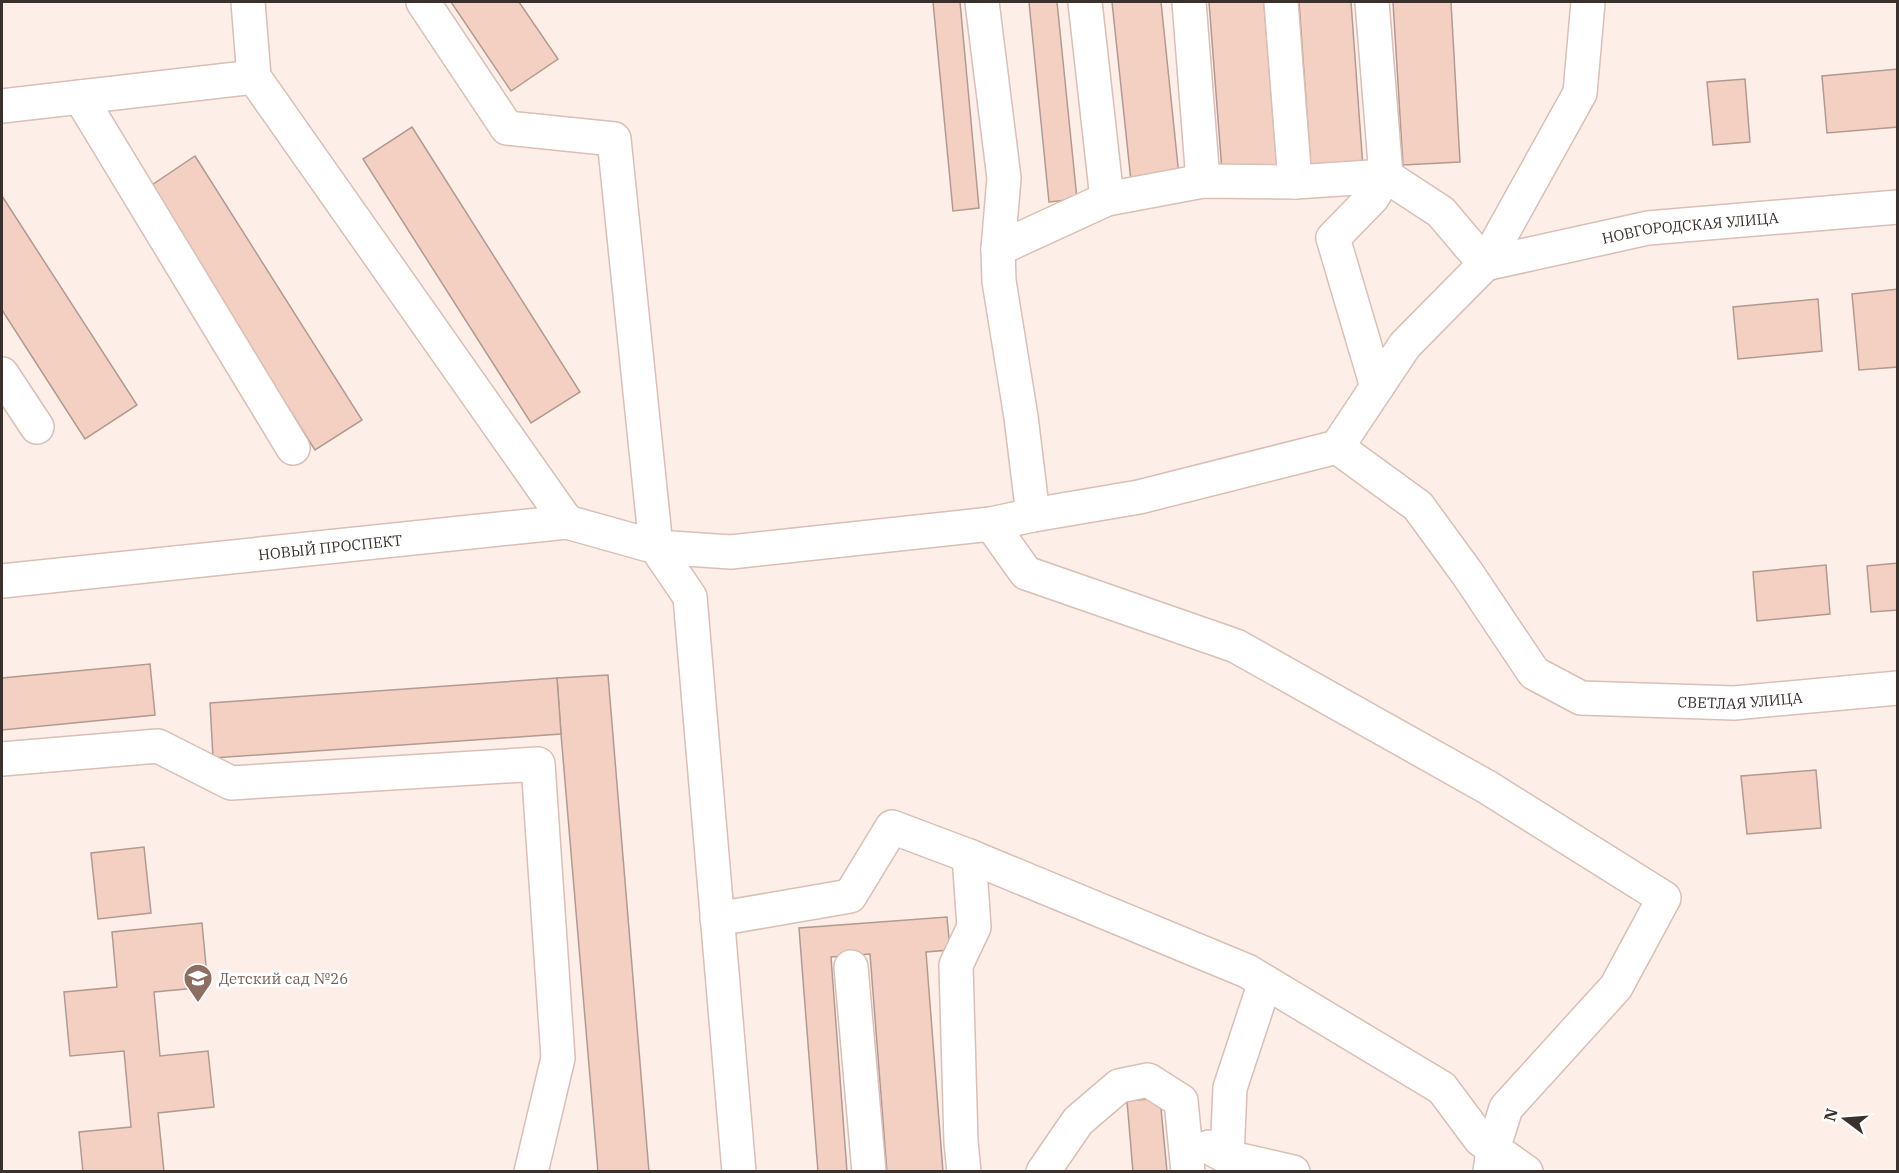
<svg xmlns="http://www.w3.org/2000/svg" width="1899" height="1173" font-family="'IBM Plex Serif',serif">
<rect width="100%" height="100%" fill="#feeee8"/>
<!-- building -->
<g fill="#f4d0c2" stroke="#b29a90" stroke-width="1.5">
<path d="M 451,2 L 519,2 L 558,59 L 511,91 Z"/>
<path d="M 933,2 L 960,2 L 979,208 L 953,211 Z"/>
<path d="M 1029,2 L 1057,2 L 1077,199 L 1049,202 Z"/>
<path d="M 1112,2 L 1161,2 L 1179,176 L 1131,181 Z"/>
<path d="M 1209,2 L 1264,2 L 1277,166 L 1222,171 Z"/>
<path d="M 1299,2 L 1351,2 L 1363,168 L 1311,172 Z"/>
<path d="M 1393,2 L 1451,2 L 1460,162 L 1403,165 Z"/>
<path d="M 1898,69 L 1898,127 L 1827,133 L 1822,76 Z"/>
<path d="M 1745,79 L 1750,142 L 1713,145 L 1707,82 Z"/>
<path d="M 412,127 L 580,392 L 531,423 L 363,159 Z"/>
<path d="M 195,156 L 362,420 L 315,450 L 149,187 Z"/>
<path d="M 2,196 L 137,405 L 85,439 L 2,310 Z"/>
<path d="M 1898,289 L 1898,367 L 1859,370 L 1852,294 Z"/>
<path d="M 1818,299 L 1822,351 L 1738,359 L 1733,307 Z"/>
<path d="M 1898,563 L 1898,610 L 1871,612 L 1867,566 Z"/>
<path d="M 1826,565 L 1830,614 L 1757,621 L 1753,572 Z"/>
<path d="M 150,664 L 155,715 L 2,730 L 2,678 Z"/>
<path d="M 608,675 L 649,1172 L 598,1172 L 561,734 L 557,678 Z"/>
<path d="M 557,678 L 561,734 L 213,758 L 210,703 Z"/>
<path d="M 1816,770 L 1821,828 L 1747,834 L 1741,776 Z"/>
<path d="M 144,847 L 151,913 L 98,919 L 91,853 Z"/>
<path d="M 947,917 L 950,950 L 926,952 L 943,1172 L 887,1172 L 870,954 L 831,957 L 847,1172 L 818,1172 L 799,928 Z"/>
<path d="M 202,923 L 208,987 L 154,992 L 160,1056 L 208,1051 L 214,1107 L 158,1113 L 164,1172 L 83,1172 L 79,1132 L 131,1127 L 124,1051 L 70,1056 L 64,992 L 117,987 L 112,932 Z"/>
<path d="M 1160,1098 L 1167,1172 L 1133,1172 L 1127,1101 Z"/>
</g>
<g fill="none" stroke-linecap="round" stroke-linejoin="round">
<!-- minor casing -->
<g stroke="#d9bfb6" stroke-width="36">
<g id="minor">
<path d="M 248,2 L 254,77"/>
<path d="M 423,2 L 507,128 L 614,139 L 656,547 L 690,597 L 739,1172"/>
<path d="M 982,2 L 1004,178 L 998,249"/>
<path d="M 1085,2 L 1107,199"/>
<path d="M 1189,2 L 1203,181"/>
<path d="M 1281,2 L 1295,182"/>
<path d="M 1372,2 L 1386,176 L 1372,198 L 1333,238 L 1377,387"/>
<path d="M 80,97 L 293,448"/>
<path d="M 2,106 L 254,77 L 567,522"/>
<path d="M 2,374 L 37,427"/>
<path id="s1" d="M 1337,447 L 1418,506 L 1467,573 L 1534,673 L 1581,698 L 1734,703 L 1898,688"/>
<path id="s2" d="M 1033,515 L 1021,417 L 999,281 L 998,249 L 1107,199 L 1203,181 L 1295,182 L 1386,176 L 1441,212 L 1485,264 L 1648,228 L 1898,207"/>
<path d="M 991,524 L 1026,573 L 1236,646 L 1487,787 L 1664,898 L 1616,987 L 1506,1108 L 1493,1149 L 1490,1172"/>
<path id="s3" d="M 2,581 L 567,522 L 656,547 L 731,552 L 991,524 L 1033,515 L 1139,497 L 1337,447 L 1405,345 L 1485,264 L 1580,93 L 1588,2"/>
<path d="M 2,759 L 158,746 L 231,783 L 538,764 L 558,1058 L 531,1172"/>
<path d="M 717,919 L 850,896 L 892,827 L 969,856 L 1247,971 L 1442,1088 L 1480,1139 L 1526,1172"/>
<path d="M 851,967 L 869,1172"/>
<path d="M 1209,1147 L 1227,1157 L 1293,1172"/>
<path d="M 1227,1157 L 1230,1088 L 1265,982"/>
<path d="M 964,1172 L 961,1142 L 956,965 L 974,927 L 969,856"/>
<path d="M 1043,1172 L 1078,1121 L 1119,1086 L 1148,1080 L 1181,1101 L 1188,1172"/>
</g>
</g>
<!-- minor -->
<use href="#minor" stroke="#fff" stroke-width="33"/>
</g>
<!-- icons -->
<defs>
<g id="school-pin" transform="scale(1.5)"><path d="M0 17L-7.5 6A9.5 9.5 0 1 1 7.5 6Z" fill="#8d6e63" stroke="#fff"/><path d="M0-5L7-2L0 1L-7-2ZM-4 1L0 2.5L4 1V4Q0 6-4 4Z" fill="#fff"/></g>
</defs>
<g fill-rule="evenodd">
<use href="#school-pin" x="198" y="978"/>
</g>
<g text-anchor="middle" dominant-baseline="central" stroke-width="6" stroke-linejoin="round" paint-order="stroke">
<!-- street labels -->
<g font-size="15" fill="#3a312d" stroke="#fff">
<text stroke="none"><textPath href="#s2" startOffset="1012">НОВГОРОДСКАЯ УЛИЦА</textPath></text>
<text stroke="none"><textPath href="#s3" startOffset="330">НОВЫЙ ПРОСПЕКТ</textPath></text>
<text stroke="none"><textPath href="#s1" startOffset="516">СВЕТЛАЯ УЛИЦА</textPath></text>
</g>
<!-- education labels -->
<g font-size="15" fill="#785e54" stroke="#fff" text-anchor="start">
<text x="219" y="978">Детский сад №26</text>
</g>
</g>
<!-- border -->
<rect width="1899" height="1173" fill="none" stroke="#3a312d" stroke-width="6"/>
<!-- north arrow -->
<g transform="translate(1845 1119) rotate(286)" stroke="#ffffff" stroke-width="4.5" paint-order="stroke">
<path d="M0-4.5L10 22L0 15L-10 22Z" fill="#3a312d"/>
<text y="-9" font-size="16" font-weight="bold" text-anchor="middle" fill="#3a312d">N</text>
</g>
</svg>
